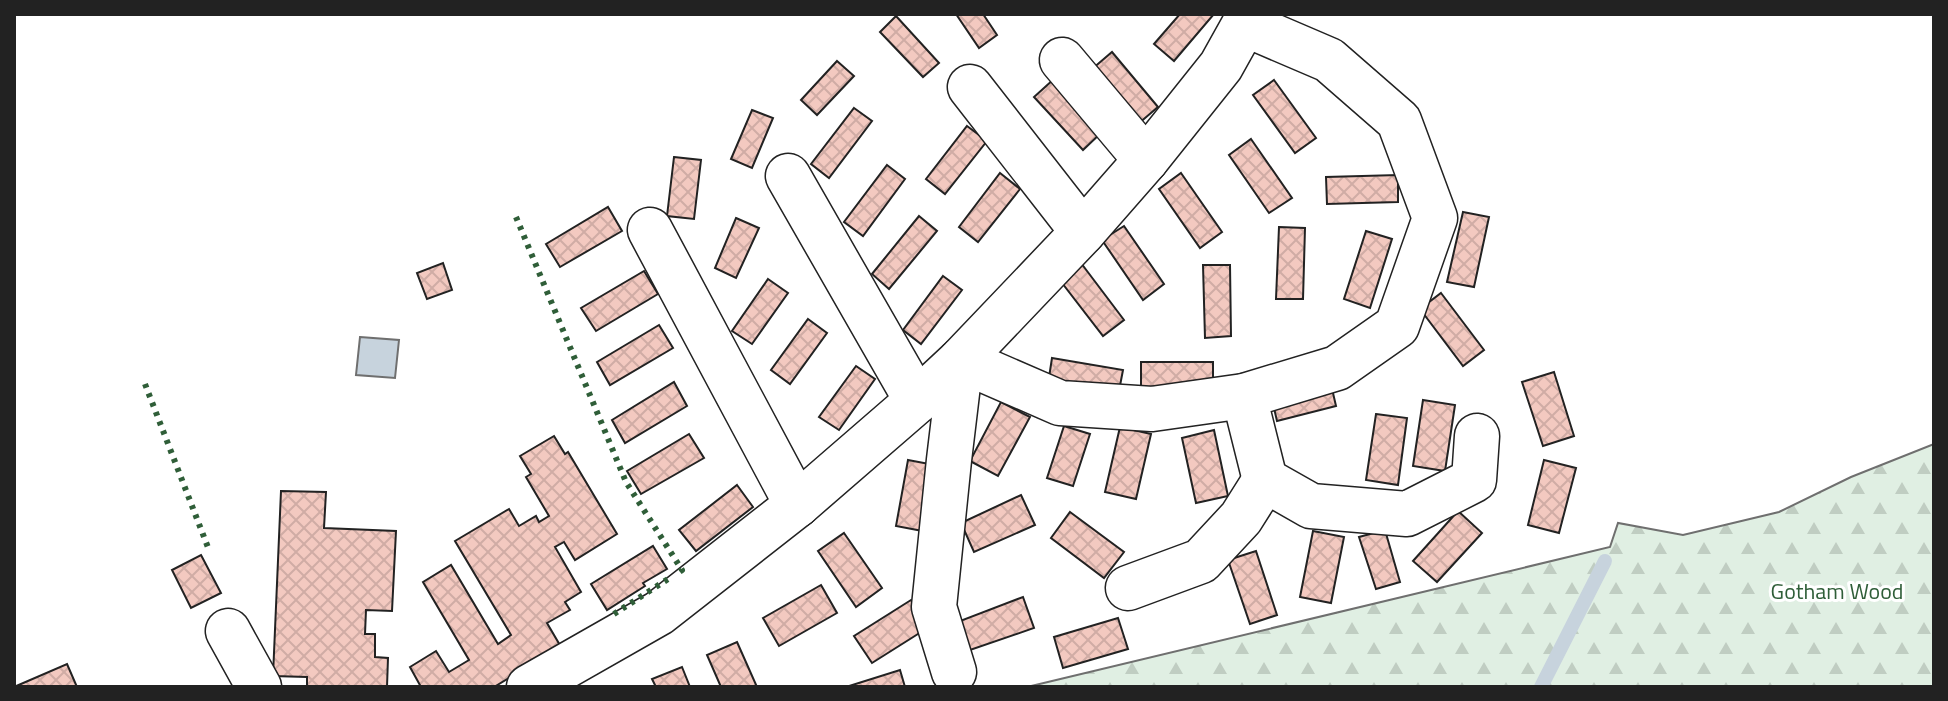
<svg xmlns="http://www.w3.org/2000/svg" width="1948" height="701" font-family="'Titillium Web',sans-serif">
<defs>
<pattern id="forest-firs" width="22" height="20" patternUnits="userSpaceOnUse" patternTransform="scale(2)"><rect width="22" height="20" fill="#e0efe3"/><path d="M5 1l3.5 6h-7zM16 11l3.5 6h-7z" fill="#c0cdc2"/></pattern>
<pattern id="building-cross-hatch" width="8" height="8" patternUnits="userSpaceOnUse" patternTransform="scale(2)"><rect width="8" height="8" fill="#f3c9c0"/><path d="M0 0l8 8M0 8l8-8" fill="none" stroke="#d0aca5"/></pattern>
</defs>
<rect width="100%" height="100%" fill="#fff"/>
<!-- forest -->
<path fill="url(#forest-firs)" stroke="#6f6f6f" stroke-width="2" d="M 1934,444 L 1934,687 L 1027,687 L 1610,547 L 1618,523 L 1683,535 L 1779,512 L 1851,477 Z"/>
<!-- water -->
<path fill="#c7d3dd" stroke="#6f6f6f" stroke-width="2" d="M 360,337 L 399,340 L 395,378 L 356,375 Z"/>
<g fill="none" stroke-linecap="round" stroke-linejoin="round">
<!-- stream -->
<path stroke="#c7d3dd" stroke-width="14" d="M 1541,687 L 1605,561"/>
</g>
<!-- building -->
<g fill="url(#building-cross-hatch)" stroke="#222" stroke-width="2">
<path d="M 956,14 L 983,14 L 997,35 L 979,48 Z"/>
<path d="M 1180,14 L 1214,14 L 1174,61 L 1154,44 Z"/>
<path d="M 896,16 L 939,63 L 923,77 L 880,32 Z"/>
<path d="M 1112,52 L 1158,107 L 1138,124 L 1092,69 Z"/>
<path d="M 837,61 L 854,76 L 817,115 L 801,100 Z"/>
<path d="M 1054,79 L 1102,132 L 1083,150 L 1034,97 Z"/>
<path d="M 1274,80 L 1316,138 L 1295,153 L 1253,95 Z"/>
<path d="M 854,108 L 872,121 L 829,178 L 811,164 Z"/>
<path d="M 752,110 L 773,118 L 752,168 L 731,159 Z"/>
<path d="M 967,126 L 987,141 L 945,194 L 926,179 Z"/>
<path d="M 1251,139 L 1292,198 L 1269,213 L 1229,155 Z"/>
<path d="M 674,157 L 701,160 L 694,219 L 667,216 Z"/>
<path d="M 887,165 L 905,179 L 863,236 L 844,222 Z"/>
<path d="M 1000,173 L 1020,189 L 978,242 L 959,227 Z"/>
<path d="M 1181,173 L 1222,232 L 1200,248 L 1159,189 Z"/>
<path d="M 1398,175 L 1398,202 L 1327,204 L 1326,177 Z"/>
<path d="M 608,207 L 622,231 L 560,267 L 546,244 Z"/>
<path d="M 1463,212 L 1489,217 L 1474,287 L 1447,282 Z"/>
<path d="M 919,216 L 937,231 L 889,289 L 872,274 Z"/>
<path d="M 736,218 L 759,228 L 736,278 L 715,268 Z"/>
<path d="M 1124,226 L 1164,284 L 1143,300 L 1102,240 Z"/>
<path d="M 1279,227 L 1305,228 L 1303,299 L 1276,299 Z"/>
<path d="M 1366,231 L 1392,239 L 1370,308 L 1344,299 Z"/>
<path d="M 443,263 L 452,290 L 427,299 L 417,273 Z"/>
<path d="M 1081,263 L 1124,320 L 1103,336 L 1059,279 Z"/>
<path d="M 1203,265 L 1230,265 L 1231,336 L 1205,338 Z"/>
<path d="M 644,271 L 658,294 L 596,331 L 581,308 Z"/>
<path d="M 943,276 L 962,290 L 921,344 L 903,330 Z"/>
<path d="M 768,279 L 788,293 L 752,344 L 732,331 Z"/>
<path d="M 1441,293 L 1484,350 L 1463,366 L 1420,309 Z"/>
<path d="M 808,319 L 827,333 L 790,384 L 771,370 Z"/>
<path d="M 659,325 L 673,348 L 610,385 L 597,362 Z"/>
<path d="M 1052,358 L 1123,370 L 1118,396 L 1048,384 Z"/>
<rect x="1141" y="362" width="72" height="26"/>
<path d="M 856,366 L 875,379 L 839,430 L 819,417 Z"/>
<path d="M 1554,372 L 1574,436 L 1543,446 L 1522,382 Z"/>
<path d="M 1330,380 L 1336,406 L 1277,421 L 1271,395 Z"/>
<path d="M 674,382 L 687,406 L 625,443 L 612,420 Z"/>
<path d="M 1423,400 L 1455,405 L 1445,471 L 1413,466 Z"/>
<path d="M 1001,402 L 1030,417 L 998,476 L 970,461 Z"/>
<path d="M 1376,414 L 1407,418 L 1398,485 L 1366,480 Z"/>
<path d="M 1064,426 L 1090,434 L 1073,486 L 1047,478 Z"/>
<path d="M 1120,427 L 1151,434 L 1136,499 L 1105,492 Z"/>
<path d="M 1214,430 L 1228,496 L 1196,503 L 1182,438 Z"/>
<path d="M 689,434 L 704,458 L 641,494 L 627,471 Z"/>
<path d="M 554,436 L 565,454 L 568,452 L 617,534 L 575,560 L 564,542 L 555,547 L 581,592 L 565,602 L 570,610 L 547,623 L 561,647 L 494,687 L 421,687 L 410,667 L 436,651 L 449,672 L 469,660 L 423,582 L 451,565 L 498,644 L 511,635 L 455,541 L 509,509 L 519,526 L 536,516 L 539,522 L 549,516 L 526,477 L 531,474 L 520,456 Z"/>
<path d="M 908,460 L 940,466 L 928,532 L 896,526 Z"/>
<path d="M 1544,460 L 1576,468 L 1559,533 L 1528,525 Z"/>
<path d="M 737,485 L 753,507 L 696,551 L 679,530 Z"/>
<path d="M 281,491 L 326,492 L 324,528 L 396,531 L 392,611 L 366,610 L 365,634 L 375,634 L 375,657 L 388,658 L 387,687 L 307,686 L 307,677 L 273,676 Z"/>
<path d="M 1021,495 L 1035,525 L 974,552 L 961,523 Z"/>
<path d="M 1458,511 L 1482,533 L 1437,582 L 1413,561 Z"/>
<path d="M 1070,512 L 1124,552 L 1104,578 L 1051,538 Z"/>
<path d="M 1385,530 L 1400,582 L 1376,589 L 1359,537 Z"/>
<path d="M 1313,531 L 1344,537 L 1331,603 L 1300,597 Z"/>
<path d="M 844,533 L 882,588 L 856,607 L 818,551 Z"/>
<path d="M 653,546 L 667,569 L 643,583 L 645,586 L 607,610 L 591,584 Z"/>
<path d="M 1256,551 L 1277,615 L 1250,624 L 1228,560 Z"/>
<path d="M 201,555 L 221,593 L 191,608 L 172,570 Z"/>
<path d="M 821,585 L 837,613 L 779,646 L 763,618 Z"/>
<path d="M 1023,597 L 1034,628 L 970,650 L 960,621 Z"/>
<path d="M 911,600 L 929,627 L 872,663 L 854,636 Z"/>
<path d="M 1118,618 L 1128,649 L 1063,668 L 1054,637 Z"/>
<path d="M 737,642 L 757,687 L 721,687 L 707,655 Z"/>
<path d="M 67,664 L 77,687 L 14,687 Z"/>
<path d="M 682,667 L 690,687 L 656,687 L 652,679 Z"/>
<path d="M 900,670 L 905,687 L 846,687 Z"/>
</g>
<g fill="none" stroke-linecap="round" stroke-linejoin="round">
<!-- minor casing -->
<g stroke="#222" stroke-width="47">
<g id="minor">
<path d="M 1062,60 L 1146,160"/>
<path d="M 970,87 L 1083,232"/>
<path d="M 788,176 L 917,401"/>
<path d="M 650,230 L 797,505"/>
<path d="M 1244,396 L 1265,480 L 1311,506 L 1407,514 L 1474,480 L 1477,436"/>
<path d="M 1128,588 L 1201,561 L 1241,518 L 1265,480"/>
<path d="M 228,631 L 259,687"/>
<path d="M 954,672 L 934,607 L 949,460 L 961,360 L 1060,403 L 1152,409 L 1244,396 L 1337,368 L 1397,326 L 1435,218 L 1399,121 L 1329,60 L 1245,24"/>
<path d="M 529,687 L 659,613 L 797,505 L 917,401 L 961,360 L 1083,232 L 1146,160 L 1221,66 L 1250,14"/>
</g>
</g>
<!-- minor -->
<use href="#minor" stroke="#fff" stroke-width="44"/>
<!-- hedge -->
<g stroke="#2f5e38" stroke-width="6" stroke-dasharray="4 6" stroke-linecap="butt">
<path d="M 516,217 L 626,482 L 682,570 L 678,573"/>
<path d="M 145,384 L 209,550"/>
<path d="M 614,614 L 668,579"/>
</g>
</g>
<g text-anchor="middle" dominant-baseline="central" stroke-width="6" stroke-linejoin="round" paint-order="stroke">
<!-- park labels -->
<g font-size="22" fill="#2f5e38" stroke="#fff">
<text x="1837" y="591">Gotham Wood</text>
</g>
</g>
<!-- border -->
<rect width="1948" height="701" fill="none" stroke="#222222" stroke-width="32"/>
</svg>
